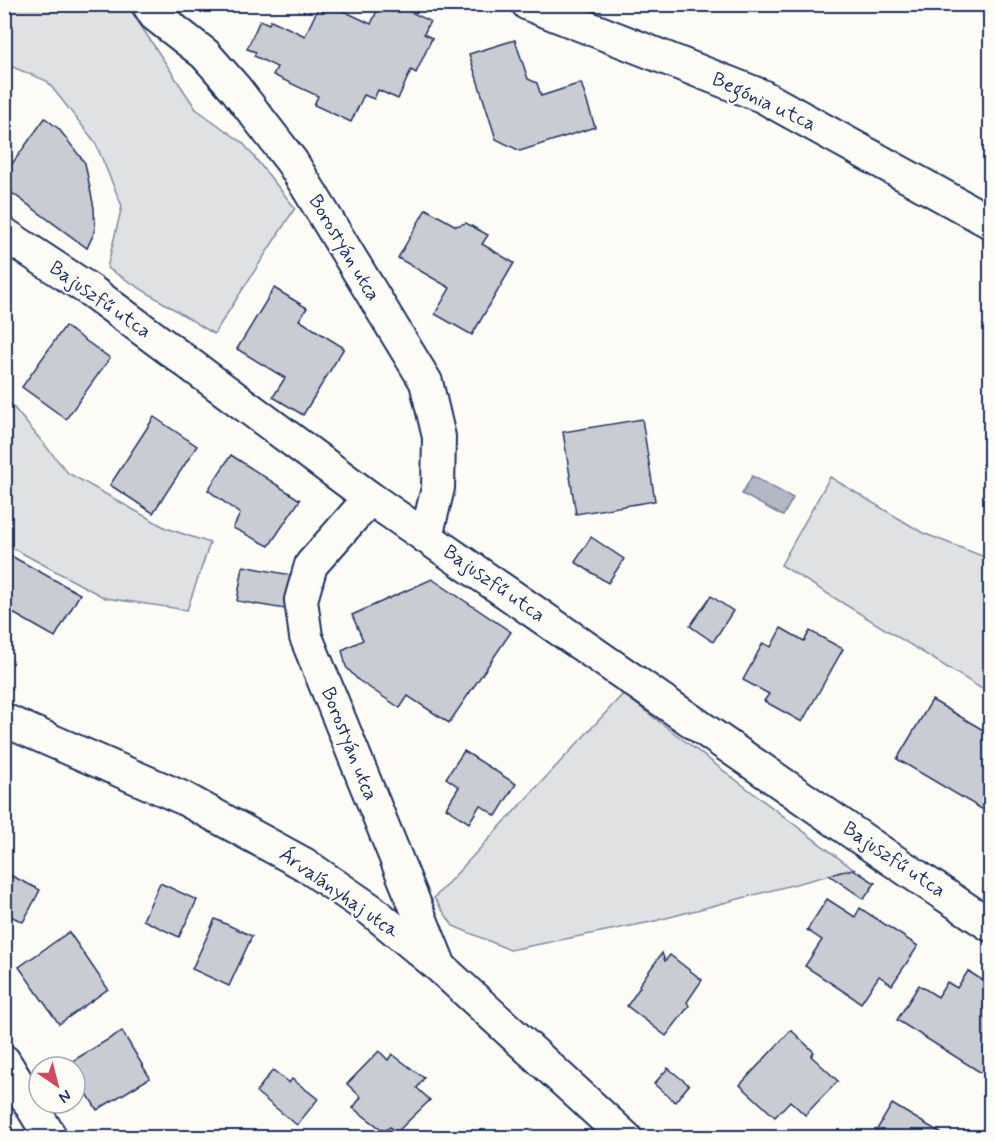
<svg xmlns="http://www.w3.org/2000/svg" width="995" height="1142" font-family="Mynerve,sans-serif">
<rect width="100%" height="100%" fill="#fdfcf7"/>
<filter id="ink" filterUnits="userSpaceOnUse"><feTurbulence type="fractalNoise" baseFrequency=".0167" numOctaves="2"/><feDisplacementMap in="SourceGraphic" scale="12" xChannelSelector="R" yChannelSelector="G"/><feConvolveMatrix kernelMatrix="1 2 1 2 8 2 1 2 1" color-interpolation-filters="sRGB"/></filter>
<g filter="url(#ink)">
<!-- green -->
<g fill="#e0e1e3" stroke="#7e88a0" stroke-width="1.5">
<path d="M 4,5 L 127,5 L 196,109 L 243,143 L 295,208 L 214,334 L 107,268 L 122,206 L 95,142 L 47,81 L 5,64 Z"/>
<path d="M 5,397 L 68,473 L 166,528 L 210,543 L 187,610 L 105,598 L 5,544 Z"/>
<path d="M 830,477 L 923,533 L 990,559 L 990,694 L 781,565 Z"/>
<path d="M 623,694 L 853,869 L 651,922 L 510,950 L 453,926 L 434,898 Z"/>
</g>
<!-- water -->
<path fill="#b3b8c5" stroke="#76819c" stroke-width="1.5" d="M 752,476 L 793,498 L 783,516 L 742,494 Z"/>
<!-- building -->
<g fill="#c9ccd3" stroke="#1b2f5e" stroke-width="1.5">
<path d="M 320,4 L 329,4 L 371,24 L 380,4 L 394,4 L 430,21 L 424,34 L 432,38 L 416,73 L 411,70 L 398,99 L 378,90 L 374,99 L 364,95 L 351,122 L 314,105 L 318,96 L 273,75 L 277,67 L 254,56 L 256,52 L 247,49 L 260,20 L 269,24 L 271,20 L 305,36 Z"/>
<path d="M 515,40 L 528,79 L 537,83 L 541,96 L 581,83 L 595,127 L 520,151 L 496,139 L 469,54 Z"/>
<path d="M 4,110 L 8,112 L 13,121 L 10,130 L 4,136 Z"/>
<path d="M 45,118 L 59,129 L 85,163 L 94,208 L 95,231 L 87,248 L 4,187 L 4,175 Z"/>
<path d="M 426,209 L 456,226 L 466,223 L 488,235 L 482,244 L 514,263 L 472,335 L 435,314 L 450,288 L 398,258 Z"/>
<path d="M 274,288 L 307,308 L 299,320 L 344,348 L 303,415 L 273,397 L 285,378 L 237,349 Z"/>
<path d="M 65,326 L 110,358 L 66,419 L 22,387 Z"/>
<path d="M 154,417 L 197,446 L 153,513 L 110,485 Z"/>
<path d="M 642,419 L 655,501 L 576,514 L 563,432 Z"/>
<path d="M 231,455 L 300,500 L 269,546 L 233,528 L 240,514 L 208,490 Z"/>
<path d="M 591,537 L 624,559 L 608,583 L 575,562 Z"/>
<path d="M 4,552 L 80,594 L 55,637 L 4,608 Z"/>
<path d="M 243,566 L 291,575 L 285,609 L 237,601 Z"/>
<path d="M 432,579 L 511,632 L 449,723 L 408,696 L 400,708 L 358,680 L 346,667 L 342,650 L 363,640 L 352,615 Z"/>
<path d="M 711,596 L 733,611 L 713,642 L 690,626 Z"/>
<path d="M 781,628 L 804,641 L 810,631 L 843,649 L 802,722 L 764,701 L 769,694 L 743,680 L 763,643 L 771,647 Z"/>
<path d="M 932,700 L 990,734 L 990,814 L 897,759 Z"/>
<path d="M 464,751 L 516,784 L 496,816 L 480,805 L 469,823 L 446,808 L 459,787 L 446,778 Z"/>
<path d="M 853,869 L 875,883 L 864,899 L 829,875 Z"/>
<path d="M 4,872 L 40,890 L 23,922 L 4,913 Z"/>
<path d="M 160,883 L 197,900 L 179,937 L 143,920 Z"/>
<path d="M 827,899 L 855,917 L 860,908 L 918,946 L 892,985 L 879,976 L 861,1003 L 805,966 L 822,940 L 807,930 Z"/>
<path d="M 215,919 L 252,936 L 229,986 L 192,969 Z"/>
<path d="M 69,932 L 108,989 L 59,1024 L 19,967 Z"/>
<path d="M 662,953 L 665,961 L 670,955 L 702,980 L 687,1002 L 689,1006 L 666,1036 L 627,1006 L 640,987 L 639,985 Z"/>
<path d="M 968,971 L 990,985 L 990,1062 L 983,1074 L 897,1020 L 919,985 L 938,997 L 947,982 L 957,988 Z"/>
<path d="M 791,1030 L 814,1052 L 811,1056 L 838,1081 L 805,1115 L 790,1101 L 775,1117 L 740,1085 Z"/>
<path d="M 122,1031 L 150,1078 L 97,1110 L 75,1074 L 75,1067 L 71,1067 L 69,1063 Z"/>
<path d="M 379,1051 L 388,1060 L 392,1054 L 424,1078 L 417,1088 L 430,1100 L 396,1133 L 390,1127 L 384,1131 L 353,1108 L 361,1097 L 347,1084 Z"/>
<path d="M 668,1068 L 689,1085 L 675,1102 L 654,1084 Z"/>
<path d="M 273,1070 L 289,1083 L 292,1079 L 318,1099 L 297,1125 L 256,1092 Z"/>
<path d="M 892,1104 L 941,1133 L 938,1138 L 872,1138 Z"/>
</g>
<g fill="none" stroke-linecap="round" stroke-linejoin="round">
<!-- street casing -->
<g stroke="#1b2f5e" stroke-width="36">
<g id="street">
<path d="M 148,4 L 155,15 L 205,54 L 235,88 L 292,162 L 426,382 L 439,437 L 438,488 L 426,537"/>
<path d="M 528,4 L 762,96 L 990,222"/>
<path d="M 4,234 L 91,291 L 370,498 L 891,859 L 990,925"/>
<path d="M 370,498 L 311,565 L 301,600 L 306,637 L 439,964"/>
<path d="M 4,720 L 183,798 L 304,864 L 371,910 L 441,968 L 626,1138"/>
<path d="M 4,1061 L 51,1138"/>
</g>
</g>
<!-- street -->
<use href="#street" stroke="#fdfcf7" stroke-width="32"/>
</g>
</g>
<g text-anchor="middle" dominant-baseline="central" stroke-width="4.5" stroke-linejoin="round" paint-order="stroke">
<!-- street labels -->
<g font-size="20" fill="#1b2f5e" stroke="#fdfcf7">
<text transform="translate(764 102) rotate(25)">Begónia utca</text>
<text transform="translate(344 248) rotate(59)">Borostyán utca</text>
<text transform="translate(100 300) rotate(35)">Bajuszfű utca</text>
<text transform="translate(494 584) rotate(35)">Bajuszfű utca</text>
<text transform="translate(349 744) rotate(68)">Borostyán utca</text>
<text transform="translate(894 860) rotate(34)">Bajuszfű utca</text>
<text transform="translate(339 893) rotate(35)">Árvalányhaj utca</text>
</g>
</g>
<!-- margin -->
<rect width="995" height="1142" fill="none" stroke="#fdfcf7" stroke-width="24"/>
<rect x="12" y="12" width="971" height="1118" fill="none" stroke="#1b2f5e" stroke-width="2" filter="url(#ink)"/>
<!-- north arrow -->
<g transform="translate(57 1085) rotate(145)"><circle r="28" fill="#fdfcf7" stroke="#a3aaba" stroke-width="1.5"/>
<path d="M0-4.5L10 22L0 15L-10 22Z" fill="#d1495b"/>
<text y="-9" font-size="16" font-weight="bold" text-anchor="middle" fill="#1b2f5e">N</text>
</g>
</svg>
